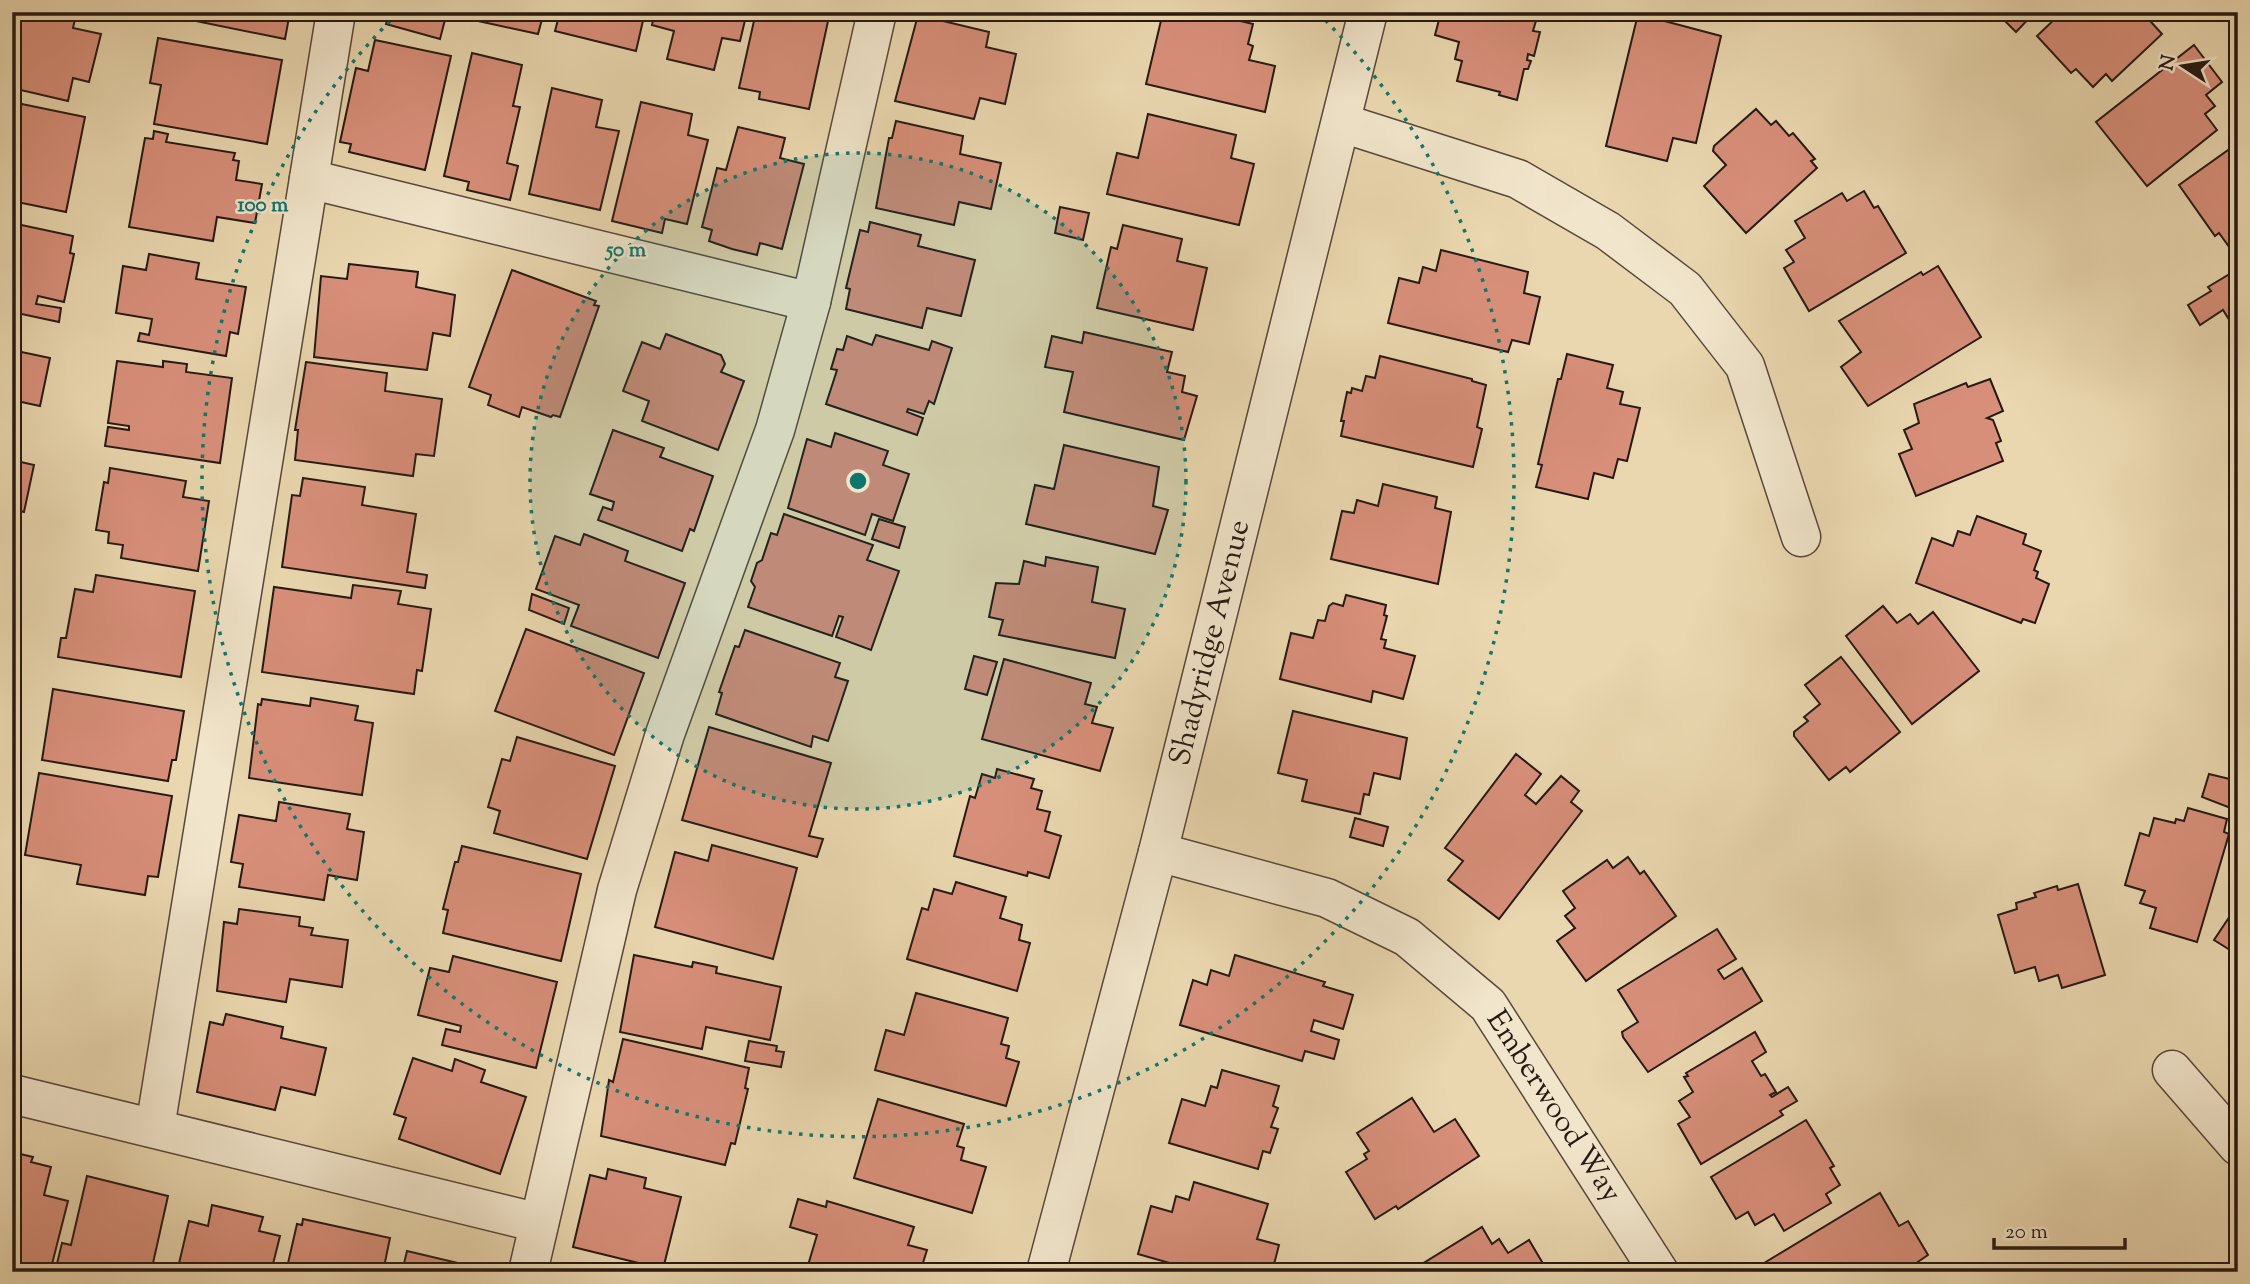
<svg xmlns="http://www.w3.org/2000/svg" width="2250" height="1284" font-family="'Sorts Mill Goudy',serif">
<rect width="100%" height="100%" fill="#ead7af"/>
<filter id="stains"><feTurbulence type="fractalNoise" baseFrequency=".00286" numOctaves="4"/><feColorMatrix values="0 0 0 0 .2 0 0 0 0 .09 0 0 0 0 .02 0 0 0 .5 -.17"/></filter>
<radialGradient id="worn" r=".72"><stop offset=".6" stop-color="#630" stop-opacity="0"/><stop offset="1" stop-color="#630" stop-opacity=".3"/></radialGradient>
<!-- building -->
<g fill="#d88f7a" stroke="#261914" stroke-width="2">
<path d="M 15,12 L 63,12 L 76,15 L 73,28 L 101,34 L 89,82 L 73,78 L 68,101 L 12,88 L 12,13 Z"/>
<path d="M 177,12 L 290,12 L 285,39 L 176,17 Z"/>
<path d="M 389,12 L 447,12 L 440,39 L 386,24 Z"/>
<path d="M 544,12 L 538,34 L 478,21 L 479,18 L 458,13 Z"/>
<path d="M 560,12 L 645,12 L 636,51 L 555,31 Z"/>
<path d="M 655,12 L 747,12 L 740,41 L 722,38 L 714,70 L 667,59 L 674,31 L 652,25 Z"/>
<path d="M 756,12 L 830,12 L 809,109 L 759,99 L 760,92 L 739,88 Z"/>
<path d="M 1163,12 L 1204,12 L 1253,24 L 1248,44 L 1253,46 L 1249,60 L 1275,66 L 1265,112 L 1146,84 Z"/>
<path d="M 1441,12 L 1538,14 L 1533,31 L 1540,32 L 1534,56 L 1528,54 L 1527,60 L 1531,61 L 1528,69 L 1524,69 L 1517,100 L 1499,95 L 1500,92 L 1457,81 L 1462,61 L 1455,59 L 1459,42 L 1435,35 Z"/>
<path d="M 1996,12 L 2035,12 L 2016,32 Z"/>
<path d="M 2062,12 L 2142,12 L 2162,34 L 2112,81 L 2106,74 L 2093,87 L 2076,69 L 2071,73 L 2037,36 Z"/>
<path d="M 1638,14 L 1721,36 L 1696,143 L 1673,138 L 1667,161 L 1606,146 Z"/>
<path d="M 918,15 L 989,32 L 986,47 L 1016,54 L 1005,104 L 980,98 L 974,119 L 895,101 Z"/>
<path d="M 158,38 L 282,60 L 267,144 L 154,124 L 161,85 L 150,83 Z"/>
<path d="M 375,40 L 451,56 L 425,170 L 349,152 L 351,144 L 340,142 L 356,68 L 368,71 Z"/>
<path d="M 2194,45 L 2222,82 L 2206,95 L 2215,106 L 2205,114 L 2217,130 L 2147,186 L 2096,122 Z"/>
<path d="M 472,53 L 522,65 L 513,106 L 520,107 L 507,163 L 518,166 L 510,200 L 467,190 L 469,182 L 444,176 Z"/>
<path d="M 552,88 L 602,100 L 596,127 L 619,131 L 600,210 L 529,194 Z"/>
<path d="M 12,102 L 85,117 L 66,212 L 12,201 Z"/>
<path d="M 641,102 L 692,114 L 688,135 L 708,140 L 687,224 L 665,219 L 662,233 L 612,221 Z"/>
<path d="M 1756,109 L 1771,125 L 1776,121 L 1789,136 L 1793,133 L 1815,159 L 1811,161 L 1817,168 L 1746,233 L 1704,186 L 1726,165 L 1713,151 L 1714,146 Z"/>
<path d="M 1148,114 L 1236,135 L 1231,158 L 1254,164 L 1239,225 L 1107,194 L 1117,153 L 1138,158 Z"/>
<path d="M 896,121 L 963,136 L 960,154 L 1001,163 L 991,209 L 959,202 L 954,225 L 876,208 L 889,138 L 892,138 Z"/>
<path d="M 738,127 L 785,138 L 780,158 L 804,164 L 782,249 L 760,243 L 757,255 L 732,249 L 709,241 L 712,230 L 702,227 L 717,168 L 726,170 Z"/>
<path d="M 154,131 L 168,134 L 166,142 L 235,153 L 233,160 L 239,161 L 236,180 L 262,184 L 255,223 L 217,217 L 213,241 L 129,227 L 145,138 L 153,139 Z"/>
<path d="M 2238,143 L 2238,247 L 2232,251 L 2219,233 L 2215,236 L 2179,185 Z"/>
<path d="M 1864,191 L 1874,208 L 1878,206 L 1906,253 L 1809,311 L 1784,268 L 1794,262 L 1786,250 L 1805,238 L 1795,221 L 1842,193 L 1847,201 Z"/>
<path d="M 1060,207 L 1089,213 L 1083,240 L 1055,233 Z"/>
<path d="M 870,222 L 921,235 L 918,246 L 975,260 L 961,316 L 927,308 L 922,328 L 846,309 L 850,289 L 846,288 L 860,230 L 868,232 Z"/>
<path d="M 12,223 L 73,236 L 70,253 L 74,254 L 64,302 L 38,296 L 36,304 L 61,308 L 59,322 L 12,312 Z"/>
<path d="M 1123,225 L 1182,239 L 1177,261 L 1207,268 L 1193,330 L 1097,308 L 1111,247 L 1117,249 Z"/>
<path d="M 1441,250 L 1528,272 L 1524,293 L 1540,297 L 1529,344 L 1512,340 L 1508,352 L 1388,323 L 1399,278 L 1419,283 L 1423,267 L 1436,271 Z"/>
<path d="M 149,254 L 199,263 L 196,279 L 246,287 L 238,334 L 230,332 L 226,356 L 138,341 L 140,333 L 149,335 L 152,319 L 116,313 L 123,266 L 146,270 Z"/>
<path d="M 349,264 L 418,272 L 416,287 L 455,295 L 450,336 L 433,333 L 427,370 L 314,357 L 321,276 L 347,279 Z"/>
<path d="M 1938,266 L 1981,337 L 1868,406 L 1841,367 L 1861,352 L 1839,321 L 1921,272 L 1923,275 Z"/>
<path d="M 2238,269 L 2238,334 L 2223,310 L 2200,325 L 2188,305 L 2211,291 L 2208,287 Z"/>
<path d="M 512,270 L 596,301 L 594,305 L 599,306 L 560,417 L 553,415 L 551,417 L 522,407 L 519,417 L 488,405 L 491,395 L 469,387 Z"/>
<path d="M 1084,332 L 1172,352 L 1167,372 L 1185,376 L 1182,392 L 1197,396 L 1184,440 L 1064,412 L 1073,372 L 1045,367 L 1052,336 L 1082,343 Z"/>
<path d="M 666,334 L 721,355 L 725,364 L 721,372 L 744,381 L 718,450 L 642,421 L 649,401 L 623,391 L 642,342 L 660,349 Z"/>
<path d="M 876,335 L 929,350 L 932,341 L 952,348 L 934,404 L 929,401 L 924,414 L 908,409 L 907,412 L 923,418 L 917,435 L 826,404 L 837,370 L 831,369 L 837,349 L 843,350 L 847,336 L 872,345 Z"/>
<path d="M 12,350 L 50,358 L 40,406 L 12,400 Z"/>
<path d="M 1567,354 L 1613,365 L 1607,388 L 1623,392 L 1620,404 L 1640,408 L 1627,461 L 1618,459 L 1613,478 L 1594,473 L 1588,499 L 1536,487 L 1542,465 L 1538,464 L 1558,379 L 1561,379 Z"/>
<path d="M 1380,356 L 1472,379 L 1472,381 L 1486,385 L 1477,427 L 1482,429 L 1473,467 L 1341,436 L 1344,421 L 1341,421 L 1347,392 L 1351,393 L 1352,388 L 1362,391 L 1366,376 L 1375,378 Z"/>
<path d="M 117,361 L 163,367 L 163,361 L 187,364 L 186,372 L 232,378 L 220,463 L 105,446 L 108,427 L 129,430 L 129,426 L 108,423 Z"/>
<path d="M 306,362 L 387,373 L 385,391 L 442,399 L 434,456 L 416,454 L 413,476 L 295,460 L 298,430 L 295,430 Z"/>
<path d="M 1990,379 L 2003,411 L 1987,418 L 1993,420 L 2001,441 L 1996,443 L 2003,461 L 1916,496 L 1899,454 L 1912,449 L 1904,430 L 1919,423 L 1914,404 L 1966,383 L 1968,387 Z"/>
<path d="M 613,430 L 664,448 L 660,457 L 713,476 L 694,531 L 690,529 L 682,551 L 598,520 L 603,507 L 612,510 L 614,502 L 590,494 Z"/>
<path d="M 835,433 L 888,451 L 883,465 L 909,474 L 893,521 L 872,514 L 865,535 L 788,508 L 807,439 L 831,447 Z"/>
<path d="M 1064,445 L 1159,467 L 1153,506 L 1168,510 L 1155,554 L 1026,524 L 1035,485 L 1054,489 Z"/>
<path d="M 12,460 L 34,465 L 24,512 L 12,509 Z"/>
<path d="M 110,468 L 186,481 L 183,497 L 209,501 L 198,571 L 121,558 L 123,545 L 108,543 L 109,532 L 96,530 L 104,482 L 108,483 Z"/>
<path d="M 303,478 L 365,487 L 362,505 L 416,514 L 407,572 L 427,575 L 425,588 L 282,567 L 292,495 L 300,496 Z"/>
<path d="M 1383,484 L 1437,497 L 1435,508 L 1451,512 L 1438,584 L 1331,559 L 1342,511 L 1354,513 L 1357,500 L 1378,506 Z"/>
<path d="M 784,514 L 873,545 L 867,560 L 899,571 L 871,650 L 836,637 L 843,617 L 839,616 L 832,636 L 748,607 L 755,587 L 751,581 L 757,563 L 762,560 L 771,533 L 777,535 Z"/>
<path d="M 1977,516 L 2026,534 L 2023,544 L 2041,551 L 2034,570 L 2038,572 L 2036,578 L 2049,584 L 2035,623 L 2023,619 L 2021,623 L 1916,583 L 1932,538 L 1953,546 L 1958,531 L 1970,535 Z"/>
<path d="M 879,519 L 905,527 L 899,548 L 872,539 Z"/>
<path d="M 584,534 L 628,551 L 625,561 L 685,583 L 658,658 L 571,626 L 579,605 L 536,589 L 555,536 L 580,545 Z"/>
<path d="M 1046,557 L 1098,567 L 1092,602 L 1125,609 L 1115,658 L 999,635 L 1003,620 L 989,617 L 996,583 L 1019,584 L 1024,561 L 1045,566 Z"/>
<path d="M 96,575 L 195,591 L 181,677 L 58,657 L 61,638 L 66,638 L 75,589 L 93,592 Z"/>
<path d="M 353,585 L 401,591 L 398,604 L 431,609 L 422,671 L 417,670 L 414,694 L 262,672 L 274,587 L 351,598 Z"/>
<path d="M 532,594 L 569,608 L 564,624 L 529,610 Z"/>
<path d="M 1346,595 L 1386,605 L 1384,615 L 1387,616 L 1381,639 L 1386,640 L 1384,648 L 1415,656 L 1403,699 L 1373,691 L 1371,702 L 1280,679 L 1291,633 L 1313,638 L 1318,620 L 1325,621 L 1329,606 L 1333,603 L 1343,606 Z"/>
<path d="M 1883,606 L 1897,623 L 1910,614 L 1918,624 L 1933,612 L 1979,671 L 1912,724 L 1846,636 Z"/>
<path d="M 526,629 L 644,673 L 614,755 L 495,711 Z"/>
<path d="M 745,630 L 840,663 L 835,677 L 848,681 L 828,741 L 813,736 L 811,747 L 716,714 L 722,693 L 719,692 L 735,646 L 739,647 Z"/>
<path d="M 974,656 L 997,662 L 987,695 L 965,689 Z"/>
<path d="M 1841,657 L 1900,732 L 1850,772 L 1846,767 L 1829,780 L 1794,736 L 1794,732 L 1808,721 L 1804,717 L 1820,704 L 1805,685 Z"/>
<path d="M 1004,659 L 1091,683 L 1085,704 L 1097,707 L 1092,723 L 1113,728 L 1100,771 L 982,739 Z"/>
<path d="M 53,689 L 184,711 L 176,760 L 172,760 L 168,781 L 42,760 Z"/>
<path d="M 311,698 L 358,706 L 355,720 L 373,723 L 362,795 L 249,778 L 258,704 L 261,705 L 262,699 L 310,706 Z"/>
<path d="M 1293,711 L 1407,738 L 1400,779 L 1374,773 L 1369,795 L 1364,794 L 1360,814 L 1302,801 L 1307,780 L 1278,773 Z"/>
<path d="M 709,727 L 831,763 L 809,836 L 823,839 L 817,857 L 682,820 Z"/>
<path d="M 517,737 L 615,766 L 587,859 L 494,833 L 500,811 L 488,807 L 502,759 L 510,761 Z"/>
<path d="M 1516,754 L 1541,774 L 1525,795 L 1536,804 L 1561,776 L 1579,791 L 1571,802 L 1582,811 L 1499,919 L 1448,880 L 1463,861 L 1445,848 Z"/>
<path d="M 997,769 L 1034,779 L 1031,788 L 1042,791 L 1037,809 L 1050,812 L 1045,831 L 1061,836 L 1049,878 L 1028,872 L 1027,876 L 954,856 L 970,796 L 975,798 L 982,774 L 995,778 Z"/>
<path d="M 39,773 L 172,796 L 158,877 L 148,876 L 145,895 L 77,884 L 81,865 L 25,855 Z"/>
<path d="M 2209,774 L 2238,781 L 2238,807 L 2228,807 L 2202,797 Z"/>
<path d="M 279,802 L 350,814 L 347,829 L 364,832 L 357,880 L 328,875 L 324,900 L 239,887 L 243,864 L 231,862 L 239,815 L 276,821 Z"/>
<path d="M 2188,808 L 2227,819 L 2224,832 L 2229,834 L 2197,942 L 2150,928 L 2156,908 L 2140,903 L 2145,891 L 2125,885 L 2140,833 L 2149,836 L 2154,818 L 2175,823 L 2176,819 L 2184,821 Z"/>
<path d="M 1355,818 L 1388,827 L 1383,846 L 1350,837 Z"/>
<path d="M 712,845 L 797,868 L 773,959 L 655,927 L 675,852 L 708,861 Z"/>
<path d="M 462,846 L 581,874 L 561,961 L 443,933 L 448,910 L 443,909 L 455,862 L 458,862 Z"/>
<path d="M 1628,857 L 1640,874 L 1644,871 L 1676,916 L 1586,981 L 1557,941 L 1575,928 L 1565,916 L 1575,908 L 1563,891 L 1607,860 L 1613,868 Z"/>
<path d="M 956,882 L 1006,897 L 1000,918 L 1022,925 L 1019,940 L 1030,943 L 1017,991 L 907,959 L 922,908 L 928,910 L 934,889 L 952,894 Z"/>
<path d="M 2078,884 L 2105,975 L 2062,988 L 2058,975 L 2039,981 L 2035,967 L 2015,973 L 1998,915 L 2017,909 L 2016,903 L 2036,897 L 2034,893 L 2057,886 L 2058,890 Z"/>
<path d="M 2238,904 L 2238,955 L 2214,940 Z"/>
<path d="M 239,909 L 300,917 L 299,926 L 313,928 L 311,935 L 348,940 L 342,987 L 290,979 L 286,1002 L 217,991 L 224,922 L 237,924 Z"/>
<path d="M 1717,929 L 1736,959 L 1718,970 L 1724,979 L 1742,968 L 1762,1001 L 1648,1072 L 1623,1037 L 1622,1032 L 1638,1022 L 1618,990 Z"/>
<path d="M 634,955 L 692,967 L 693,962 L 717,967 L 716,973 L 781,987 L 770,1040 L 706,1027 L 702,1049 L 620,1032 Z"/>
<path d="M 1235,955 L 1325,982 L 1323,986 L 1353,995 L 1343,1029 L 1314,1020 L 1311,1031 L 1339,1040 L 1334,1059 L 1305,1051 L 1302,1061 L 1180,1025 L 1193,980 L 1207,985 L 1211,970 L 1229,976 Z"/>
<path d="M 453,956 L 557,982 L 536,1068 L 442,1045 L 446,1029 L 460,1032 L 461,1026 L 418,1015 L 430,968 L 449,972 Z"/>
<path d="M 916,993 L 1008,1018 L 1001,1044 L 1009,1046 L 1006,1058 L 1019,1062 L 1006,1106 L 875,1070 L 886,1030 L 904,1035 Z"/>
<path d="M 226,1014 L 283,1027 L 281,1038 L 326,1048 L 315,1095 L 281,1087 L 275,1110 L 197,1092 L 210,1022 L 223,1025 Z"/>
<path d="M 1755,1032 L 1766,1052 L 1752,1061 L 1761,1076 L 1765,1074 L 1776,1092 L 1770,1095 L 1772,1097 L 1788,1087 L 1797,1101 L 1780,1111 L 1783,1115 L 1701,1164 L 1678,1124 L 1690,1117 L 1679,1101 L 1693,1092 L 1684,1077 L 1688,1076 L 1686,1073 Z"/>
<path d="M 623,1039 L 749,1068 L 745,1088 L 748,1089 L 735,1144 L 731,1143 L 725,1165 L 601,1136 L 609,1080 L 613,1082 Z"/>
<path d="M 749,1041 L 777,1046 L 776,1051 L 784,1052 L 781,1067 L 745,1061 Z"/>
<path d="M 413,1058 L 452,1071 L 455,1059 L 485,1070 L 481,1082 L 526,1097 L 500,1174 L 399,1139 L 406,1118 L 394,1114 Z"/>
<path d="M 1222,1070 L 1279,1086 L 1273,1106 L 1278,1108 L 1271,1127 L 1278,1129 L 1270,1153 L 1263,1151 L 1258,1169 L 1169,1143 L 1182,1099 L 1205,1106 L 1211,1086 L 1217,1088 Z"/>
<path d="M 1412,1098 L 1434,1132 L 1455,1119 L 1479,1156 L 1398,1209 L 1396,1206 L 1375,1219 L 1346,1172 L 1367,1159 L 1364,1154 L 1369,1151 L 1357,1133 Z"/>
<path d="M 878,1099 L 964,1124 L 957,1146 L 964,1148 L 961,1160 L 986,1167 L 972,1213 L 854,1178 Z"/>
<path d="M 1806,1120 L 1834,1166 L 1830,1168 L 1840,1185 L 1826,1194 L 1831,1203 L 1784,1231 L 1774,1214 L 1755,1225 L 1748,1212 L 1736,1219 L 1711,1177 Z"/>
<path d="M 12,1152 L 33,1157 L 31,1162 L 51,1167 L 44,1195 L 68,1201 L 50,1272 L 12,1272 Z"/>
<path d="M 608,1169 L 646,1178 L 644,1188 L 681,1197 L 663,1269 L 573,1247 L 590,1175 L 606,1179 Z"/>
<path d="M 87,1176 L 168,1196 L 151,1272 L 55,1272 L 62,1243 L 71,1245 Z"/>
<path d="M 1194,1182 L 1268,1204 L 1257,1239 L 1279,1245 L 1272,1272 L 1201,1272 L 1138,1254 L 1151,1206 L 1172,1212 L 1176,1196 L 1189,1200 Z"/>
<path d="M 1880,1193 L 1899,1226 L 1908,1221 L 1928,1255 L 1903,1272 L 1769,1272 L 1764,1263 Z"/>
<path d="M 798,1199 L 826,1207 L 827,1201 L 914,1227 L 908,1245 L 927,1250 L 922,1266 L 935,1272 L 806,1272 L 817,1235 L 790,1227 Z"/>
<path d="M 212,1205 L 263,1217 L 259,1231 L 280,1236 L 271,1272 L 177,1272 L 189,1221 L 208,1226 Z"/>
<path d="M 303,1219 L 390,1238 L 383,1272 L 286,1272 L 297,1224 L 302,1225 Z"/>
<path d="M 1482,1227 L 1492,1244 L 1499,1239 L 1508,1253 L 1529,1240 L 1548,1272 L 1409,1272 Z"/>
<path d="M 407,1251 L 462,1264 L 460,1272 L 402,1272 Z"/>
</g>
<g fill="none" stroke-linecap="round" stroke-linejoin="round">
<!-- minor casing -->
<g stroke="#57483b" stroke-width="41">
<g id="minor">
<path d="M 1342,123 L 1518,179 L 1608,231 L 1685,289 L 1745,366 L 1801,537"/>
<path d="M 309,179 L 811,302"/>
<path d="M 1158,852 L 1327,898 L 1407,937 L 1488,1005 L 1659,1272"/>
<path d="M 2172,1070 L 2238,1146"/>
<path d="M 12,1094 L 539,1223"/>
<path d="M 155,1128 L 336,12"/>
<path d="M 528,1272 L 617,890 L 665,734 L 775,430 L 811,302 L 877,12"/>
<path d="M 1046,1272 L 1158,852 L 1368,12"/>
</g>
</g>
<!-- minor -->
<use href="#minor" stroke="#f1e5cb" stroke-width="38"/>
</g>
<!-- distance rings -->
<circle cx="858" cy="481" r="328" fill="#0f766e" fill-opacity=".12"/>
<g fill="none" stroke="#0f766e" stroke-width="3.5" stroke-dasharray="3.5 7">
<circle cx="858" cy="481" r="328"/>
<path d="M1318 13A656 656 0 1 1 398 13"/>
</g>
<g text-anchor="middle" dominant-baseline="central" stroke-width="5" stroke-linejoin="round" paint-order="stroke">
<!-- street labels -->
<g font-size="30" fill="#261914" stroke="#f1e5cb">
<text transform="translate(1211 643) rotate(-76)">Shadyridge Avenue</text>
<text transform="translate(1553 1107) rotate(57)">Emberwood Way</text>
</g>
</g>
<circle cx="858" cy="481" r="10" fill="#0f766e" stroke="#f1e5cb" stroke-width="3.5"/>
<g font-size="21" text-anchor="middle" font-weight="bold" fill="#0f766e" stroke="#f1e5cb" stroke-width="5" stroke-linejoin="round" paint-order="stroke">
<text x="263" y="211">100 m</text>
<text x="626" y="256">50 m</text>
</g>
<!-- margin -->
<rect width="2250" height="1284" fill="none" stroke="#ead7af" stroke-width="42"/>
<rect x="14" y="14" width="2222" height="1256" fill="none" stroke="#261914" stroke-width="3.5"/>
<rect x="21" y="21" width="2208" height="1242" fill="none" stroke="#261914" stroke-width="2"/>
<!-- north arrow -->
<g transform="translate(2183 66) rotate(282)" stroke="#f1e5cb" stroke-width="5" paint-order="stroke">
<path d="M0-5L12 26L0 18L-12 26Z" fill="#261914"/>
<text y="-10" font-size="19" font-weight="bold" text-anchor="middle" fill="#261914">N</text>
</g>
<!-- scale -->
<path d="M1994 1238v10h131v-10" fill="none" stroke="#261914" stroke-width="3.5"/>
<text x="2005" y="1238" font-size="21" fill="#261914" stroke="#f1e5cb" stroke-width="5" paint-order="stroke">20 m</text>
<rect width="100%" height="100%" filter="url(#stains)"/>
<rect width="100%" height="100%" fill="url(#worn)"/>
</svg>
